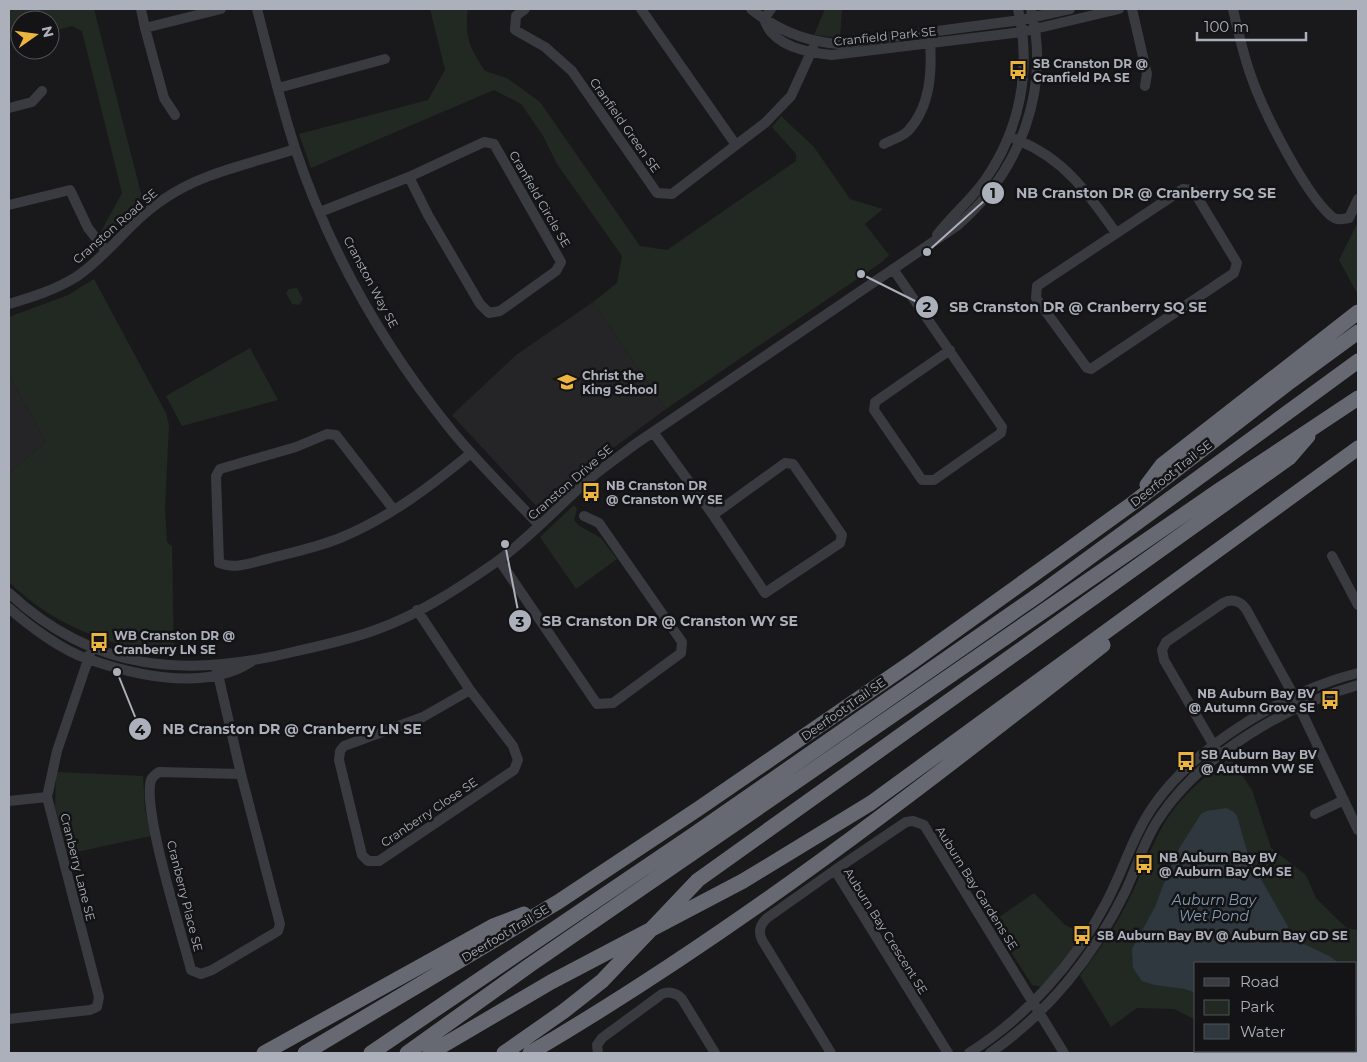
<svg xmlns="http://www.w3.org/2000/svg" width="1367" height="1062" font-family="Montserrat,sans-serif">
  <rect width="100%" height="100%" fill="#19191b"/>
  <!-- built -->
  <path fill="#252528" d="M593,302l73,107 -89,66 -30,31 -10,1 -85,-92 64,-60z
    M9,375l37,67 -37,31z"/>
  <!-- green -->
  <path fill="#212922" d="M9,9h85l49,192 -34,32h-9l22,-40 -40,-162 -10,-5 -22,6v-12h-30v19l-11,3z
    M430,9h38c-4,28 2,39 17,62l22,7 33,24 100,144 27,4 129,-89v-7l-24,-27 9,-11 33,31 36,52 33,10 -18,15 24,31 -7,7 -216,147 -73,-107 24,-19 5,-27 -65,-92 -15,-30 -21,-30 -27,-14 -183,78 -12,-34 129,-34 17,-30z
    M825,9h17l-2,29 -26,-3z
    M1358,222v73l-19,-35z
    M94,279l72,134 3,12 -4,82 2,35 5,4 2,112c-63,-14 -117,-29 -165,-76v-109l37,-31 -37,-67v-58l59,-22z
    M297,288l6,11 -4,6 -7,-1 -6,-11 3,-4z
    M250,348l28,52 -96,26 -16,-30z
    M574,505l3,4 -3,11 4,5 23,13 16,21 -41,30 -36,-52z
    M1230,758l22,32 19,58 35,27 10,23 20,20 11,10 11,2v84l-2,4v-55h-160v57l-22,-11 -37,-1 -26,19 -31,-51c19,-26 37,-51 51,-81 12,-24 20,-49 34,-73 16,-26 40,-46 65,-64z
    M56,772l87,4 2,33 6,27 -84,18 -12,-47z
    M1034,893l31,32 20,9 -13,19 -31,34 -9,-2 -40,-63z"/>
  <!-- water -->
  <path fill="#2f383f" d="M1226,808l8,4 3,4 12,42 41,72 14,14 25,12 10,7h-143v30l-11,-4 -30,-4 -13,-4 -9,-13 -1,-19 23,-42 10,-27 15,-33 21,-33c8,-6 16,-3 25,-6z
    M1237,1051h69l-1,2h-68z"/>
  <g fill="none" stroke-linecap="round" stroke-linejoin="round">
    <!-- minor -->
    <path stroke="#3a3b40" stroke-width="10" d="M141,9l4,19 76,-19
      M257,9c12,46 23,93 38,139 34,102 89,199 157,283 27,33 58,63 87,94
      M525,9l-9,7 -1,14 30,17 27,24 85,122 15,1 64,-49 -95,-136
      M751,9c26,21 54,33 88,35l182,-24 49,-11
      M1132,9l15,65 -2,12
      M1233,9c5,22 10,45 18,67 12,35 53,116 80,140 6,5 11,3 18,2l9,-19
      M764,19c2,4 4,11 8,14 14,16 41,20 60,22l190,-23 97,-23
      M764,19l7,-10
      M145,28l19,70 11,17
      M278,88l107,-29
      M9,108l23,-6 10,-11
      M1015,139c49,19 73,54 101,94
      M884,144c7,-4 18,-7 24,-13 23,-25 24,-60 22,-92
      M736,145l29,-22 26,-27 22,-48
      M1183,189l10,1 44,73 -3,10 -143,96 -4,-1 -51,-70 1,-12z
      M9,205l61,-15 18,38 18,23
      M320,212l89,-35 75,-35 10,2 67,118 -5,9 -56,40 -11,2 -9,-9 -52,-89 -19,-38
      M937,235c15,-20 34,-35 48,-55 35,-50 47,-111 33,-171
      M893,269l109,158 -1,6 -67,47h-12l-48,-70 1,-8 75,-52
      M9,304c23,-7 46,-14 67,-27 33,-22 55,-57 88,-78 39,-27 87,-35 131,-50
      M653,432l60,83 52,78 75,-50 2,-8 -49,-71 -8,-1 -72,52
      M394,510l-58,-75 -9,-1 -31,13 -76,22 -4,7 3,87c17,7 34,-1 52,-5 23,-6 47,-11 69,-20 49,-20 91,-52 131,-85
      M1332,556l26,49
      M499,560l98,144 16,-1 68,-50 1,-11 -83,-119 -15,-7
      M9,593c86,80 180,85 288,58 27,-6 55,-12 81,-22 42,-15 84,-43 121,-69 33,-24 61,-56 93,-83 13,-11 28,-21 42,-32l324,-220c62,-54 93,-135 73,-216
      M9,608c20,18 54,43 79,51 49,17 117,32 163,3
      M417,610l53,80 43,56 5,14 -4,10 -135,91h-11l-6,-6 -23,-95 1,-9 4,-5 79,-29 47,-27
      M216,666l25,108 39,150 -2,7 -66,39 -11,4 -10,-4c-9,-36 -49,-160 -40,-190 1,-3 5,-6 8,-8l82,2
      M1217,751l-53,-91 -2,-10 4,-8 57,-39c9,-5 17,-2 23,6l48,87 64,134
      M9,801l38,-4
      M1315,814l29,-14
      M835,870l71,-48 7,-1 11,4 140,228
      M9,1019l81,-9 7,-3 2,-10 -52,-200 10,-46 35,-103
      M598,1053l-1,-8 5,-7 60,-44c7,-3 15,-1 20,5l33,54
      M831,1053l-69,-113c-4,-9 -2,-15 5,-22l68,-48 113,183
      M969,1053c57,-36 106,-90 137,-150 17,-32 27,-68 48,-98 42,-60 134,-115 204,-132
      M990,1053c58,-40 104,-97 135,-161 12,-25 19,-52 35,-75 41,-62 127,-112 198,-132"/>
    <!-- highway -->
    <path stroke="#666971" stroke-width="15" d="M1147,485l15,-20 196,-153
      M264,1053l229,-127 31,-12
      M305,1053l253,-151 140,-93 214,-147 149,-107 72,-52 154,-119 71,-52
      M371,1053l322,-218 348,-242 317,-232
      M407,1053l123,-88 688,-474 140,-93
      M430,1053l121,-71 192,-101 128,-78 487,-355
      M504,1053l60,-42 38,-30 96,-101 591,-422 19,-22
      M530,1053c203,-119 389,-263 573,-408"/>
  </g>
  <!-- icons -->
  <defs>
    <g id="bus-bare" transform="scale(1.5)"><path d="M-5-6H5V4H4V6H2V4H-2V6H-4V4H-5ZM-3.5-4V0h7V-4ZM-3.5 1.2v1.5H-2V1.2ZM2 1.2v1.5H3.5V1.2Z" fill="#eeb53e" stroke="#141416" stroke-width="2.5" paint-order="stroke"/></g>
    <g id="school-bare" transform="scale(1.5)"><path d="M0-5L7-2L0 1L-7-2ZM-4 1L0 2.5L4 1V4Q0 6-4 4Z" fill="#eeb53e" stroke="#141416" stroke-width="2.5" paint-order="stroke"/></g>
  </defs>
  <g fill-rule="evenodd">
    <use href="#bus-bare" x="1018" y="70"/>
    <use href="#school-bare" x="567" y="382"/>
    <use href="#bus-bare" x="591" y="492"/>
    <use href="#bus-bare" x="99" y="642"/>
    <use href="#bus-bare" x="1330" y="700"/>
    <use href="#bus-bare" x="1186" y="761"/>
    <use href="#bus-bare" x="1144" y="864"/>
    <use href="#bus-bare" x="1082" y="935"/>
  </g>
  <g text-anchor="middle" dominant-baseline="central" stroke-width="5" stroke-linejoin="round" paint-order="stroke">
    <!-- street labels -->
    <g font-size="12" fill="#acb0bb" stroke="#141416">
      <text transform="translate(885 36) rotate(-6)">Cranfield Park SE</text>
      <text transform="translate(625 125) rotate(55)">Cranfield Green SE</text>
      <text transform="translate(540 199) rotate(60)">Cranfield Circle SE</text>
      <text transform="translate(115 226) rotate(-41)">Cranston Road SE</text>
      <text transform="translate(371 282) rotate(62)">Cranston Way SE</text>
      <text transform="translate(1171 473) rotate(-38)">Deerfoot Trail SE</text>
      <text transform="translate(570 482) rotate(-41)">Cranston Drive SE</text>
      <text transform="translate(843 709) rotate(-35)">Deerfoot Trail SE</text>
      <text transform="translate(429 812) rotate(-34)">Cranberry Close SE</text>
      <text transform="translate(78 867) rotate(76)">Cranberry Lane SE</text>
      <text transform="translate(977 888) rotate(58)">Auburn Bay Gardens SE</text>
      <text transform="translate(185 896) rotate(76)">Cranberry Place SE</text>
      <text transform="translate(886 931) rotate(58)">Auburn Bay Crescent SE</text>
      <text transform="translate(505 933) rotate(-31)">Deerfoot Trail SE</text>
    </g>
    <!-- poi labels -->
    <g font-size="12" font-weight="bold" fill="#acb0bb" stroke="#141416" text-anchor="start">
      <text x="1033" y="63">SB Cranston DR @<tspan x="1033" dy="14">Cranfield PA SE</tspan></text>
      <text x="582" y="375">Christ the<tspan x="582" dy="14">King School</tspan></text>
      <text x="606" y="485">NB Cranston DR<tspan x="606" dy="14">@ Cranston WY SE</tspan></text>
      <text x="114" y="635">WB Cranston DR @<tspan x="114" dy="14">Cranberry LN SE</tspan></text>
      <text x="1315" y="693" text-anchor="end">NB Auburn Bay BV<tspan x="1315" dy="14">@ Autumn Grove SE</tspan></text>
      <text x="1201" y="754">SB Auburn Bay BV<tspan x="1201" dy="14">@ Autumn VW SE</tspan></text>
      <text x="1159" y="857">NB Auburn Bay BV<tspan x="1159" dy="14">@ Auburn Bay CM SE</tspan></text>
      <text x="1097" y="935">SB Auburn Bay BV @ Auburn Bay GD SE</text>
    </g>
    <!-- water labels -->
    <g font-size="14" font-style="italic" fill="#849db4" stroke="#141416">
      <text x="1214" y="900">Auburn Bay<tspan x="1214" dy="16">Wet Pond</tspan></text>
    </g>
  </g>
  <!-- callouts -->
  <path fill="none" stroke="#acb0bb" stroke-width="2" d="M927 252L993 193M861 274L927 307M505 544L520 621M117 672L140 729"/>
  <g fill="#acb0bb" stroke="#141416" stroke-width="2">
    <circle cx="927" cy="252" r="5"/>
    <circle cx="861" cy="274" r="5"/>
    <circle cx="505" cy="544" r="5"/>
    <circle cx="117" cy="672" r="5"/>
    <circle cx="993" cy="193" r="12"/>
    <circle cx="927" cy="307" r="12"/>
    <circle cx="520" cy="621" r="12"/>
    <circle cx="140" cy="729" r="12"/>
  </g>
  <g font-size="15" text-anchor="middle" font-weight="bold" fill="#111">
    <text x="993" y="198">1</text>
    <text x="927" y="312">2</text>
    <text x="520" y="627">3</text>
    <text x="140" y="735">4</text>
  </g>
  <g font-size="14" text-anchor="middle" font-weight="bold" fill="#acb0bb" stroke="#141416" stroke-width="5" stroke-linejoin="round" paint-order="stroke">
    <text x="1146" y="198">NB Cranston DR @ Cranberry SQ SE</text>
    <text x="1078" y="312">SB Cranston DR @ Cranberry SQ SE</text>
    <text x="670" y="626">SB Cranston DR @ Cranston WY SE</text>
    <text x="292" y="734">NB Cranston DR @ Cranberry LN SE</text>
  </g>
  <!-- border -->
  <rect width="1367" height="1062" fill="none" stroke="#acb0bb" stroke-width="20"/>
  <!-- legend -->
  <rect x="1194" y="962" width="162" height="90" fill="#141416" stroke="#515258"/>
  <rect x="1204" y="978" width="25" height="8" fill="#3a3b40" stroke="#515258"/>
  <text x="1240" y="987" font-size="15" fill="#acb0bb">Road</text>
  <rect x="1204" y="1000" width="25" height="15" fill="#212922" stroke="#515258"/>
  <text x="1240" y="1012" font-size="15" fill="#acb0bb">Park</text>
  <rect x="1204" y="1024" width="25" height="15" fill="#2f383f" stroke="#515258"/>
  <text x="1240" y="1037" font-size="15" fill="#acb0bb">Water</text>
  <!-- north arrow -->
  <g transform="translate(35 35) rotate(76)"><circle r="24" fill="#141416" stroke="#515258"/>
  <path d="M0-4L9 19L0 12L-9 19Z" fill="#eeb53e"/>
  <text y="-8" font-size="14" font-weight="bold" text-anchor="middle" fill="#acb0bb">N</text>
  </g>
  <!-- scale -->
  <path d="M1197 32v8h109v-8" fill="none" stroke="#acb0bb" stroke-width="2.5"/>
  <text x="1204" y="32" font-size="15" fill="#acb0bb" stroke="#141416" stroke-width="4" paint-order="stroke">100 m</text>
</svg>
